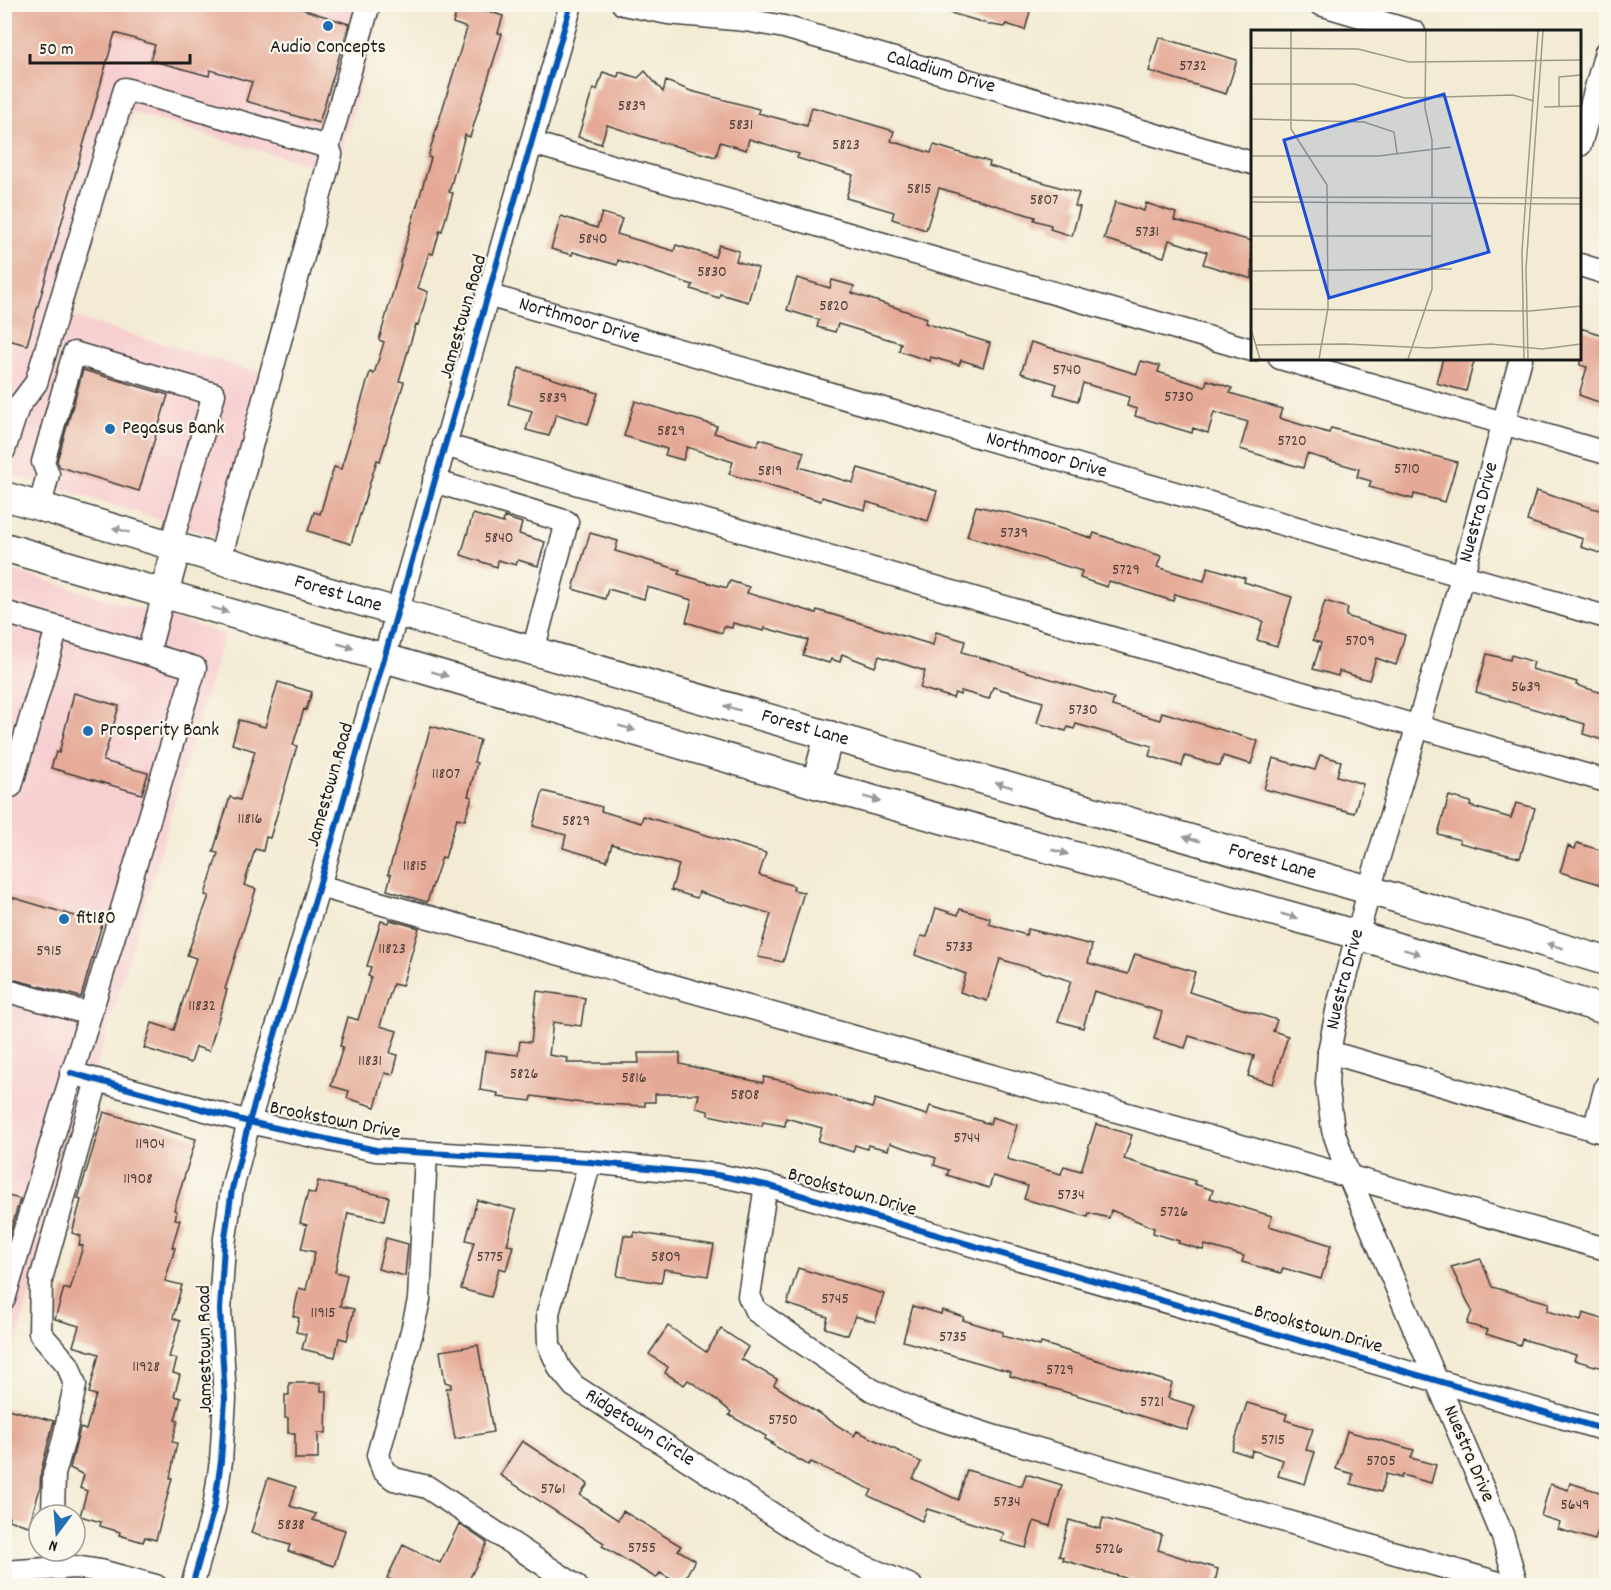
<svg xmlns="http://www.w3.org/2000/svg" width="1611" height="1590" font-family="Dekko,sans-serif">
  <rect width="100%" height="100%" fill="#fbf7ec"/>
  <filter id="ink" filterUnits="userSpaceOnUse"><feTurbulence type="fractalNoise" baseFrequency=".0167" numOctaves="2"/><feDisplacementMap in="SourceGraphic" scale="12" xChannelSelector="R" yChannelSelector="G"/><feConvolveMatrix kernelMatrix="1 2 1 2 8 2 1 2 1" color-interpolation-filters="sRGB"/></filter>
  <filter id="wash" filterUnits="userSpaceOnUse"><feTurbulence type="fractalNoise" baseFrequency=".008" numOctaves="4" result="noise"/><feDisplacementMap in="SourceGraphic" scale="24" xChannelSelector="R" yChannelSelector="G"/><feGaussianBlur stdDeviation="1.35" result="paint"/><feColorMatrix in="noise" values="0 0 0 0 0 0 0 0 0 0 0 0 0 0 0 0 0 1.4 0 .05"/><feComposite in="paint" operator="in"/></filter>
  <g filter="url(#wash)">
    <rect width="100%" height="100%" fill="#f3ebd4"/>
    <!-- built -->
    <path fill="#f7cfd0" d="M4,5h379l-47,168 -203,-60 -61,204 203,60 -45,164 -225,-69z
      M4,568l220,66 -211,719 -9,-3z"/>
    <g id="blocks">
      <!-- building -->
      <path fill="#e5aa97" d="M4,4h282l63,20 -30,99 -73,-22 6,-19 -42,-12 -1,6 -59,-16 5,-15 -40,-12 -88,312 -23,-6z
        M459,4h7l37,12 -5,17 4,1 -32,103 -5,-2 -16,57 4,1 -11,38 -2,-1 -7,24 -4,-1 -11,35 10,4 -10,33 -2,-1 -17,57 5,1 -24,79 -3,-1 -26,84 -43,-13 6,-19 6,2 14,-47 7,2 29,-97 4,2 10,-32 -5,-2 22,-76 -1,-1 31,-105 -3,-1 39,-129 -14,-5z
        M938,4h94l-7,26 -19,-6 -2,3 -12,-2 -55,-16z
        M1159,37l78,23 -11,34 -77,-23z
        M645,71l18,21 3,-11 25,10 68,18 -1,4 49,13 5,-19 82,24 -3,10 40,12 3,-8 56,17 -1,4 90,27 -4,13 5,1 -8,29 -22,-7 1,-4 -17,-5 1,-3 -96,-29 -13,42 -34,-11 2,-7 -48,-14 7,-23 -56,-17 2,-4 -50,-15 -3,11 -26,-8 -4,15 -66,-18 -43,-14 -6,19 -23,-7 15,-48 4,1 6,-18 15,5 1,-5 19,6z
        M1115,202l29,9 2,-8 30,10 -2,7 78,21v38l-49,-15 4,-12 -38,-12 -5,17 -60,-18z
        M602,213l20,6 -5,15 57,17 2,-6 39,12 4,-12 20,6 -3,10 22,7 -10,34 -28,-8 -1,4 -28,-9 2,-4 -75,-25 -1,5 -44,-13 -1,3 -21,-6 10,-33 36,12z
        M797,278l33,10 2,-8 22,6 -2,7 75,25 -2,5 65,20 -7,24 -22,-7 -2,5 -28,-8 -1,4 -31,-10 2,-8 -63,-19 -3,8 -18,-5 2,-7 -32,-10z
        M1580,328l26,8v59l-2,9 -25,-9 8,-28 -7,-2z
        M1031,342l106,32 4,-13 19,5 -2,6 47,15 2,-7 25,8 -2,5 52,16 -3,9 50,15 2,-5 126,34 -12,40 -31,-8 -1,5 -44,-12 2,-6 -14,-4 2,-8 -52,-15 -4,14 -63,-19 8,-27 -34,-10 -6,21 -15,-5 -1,5 -57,-17 2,-7 -10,-3 2,-9 -46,-14 -5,18 -24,-7 3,-10 -36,-11z
        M1443,358h32l-9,33 -30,-8z
        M519,368l79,25 -10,31 -32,-10 -7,22 -23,-6 6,-19 -24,-7z
        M83,370l85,25 -29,96 -79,-24 -3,-6z
        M635,401l82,25 -3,7 43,13 3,-7 44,13 -5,15 54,16 5,-15 79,23 -9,30 -61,-19 -2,8 -43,-13 -1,4 -92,-27 4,-12 -46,-15 -4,13 -18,-5 2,-6 -43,-13z
        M1536,491l70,21v43l-25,-8 2,-8 -56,-18z
        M976,506l33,7 83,25 2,-5 67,23 -4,11 47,14 4,-14 37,11 -1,4 48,15 -15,49 -20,-6 6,-19 -88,-27 -2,7 -64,-20 -2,6 -27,-9 2,-7 -115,-35z
        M473,514l30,9 1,-6 18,6 -3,11 26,8 -7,24 -20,-6 -2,5 -18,-5 -1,7 -36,-12z
        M590,533l28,8 -3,10 65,19 -2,4 49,14 3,-7 19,6 -2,6 69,20 1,-3 116,35 3,-13 29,9 -3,11 152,46 -2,8 48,14 2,-8 96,29 -7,23 -28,-8 -3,10 -35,-10 -3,10 -33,-10 3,-10 -76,-22 -2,5 -6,-2 -2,4 -29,-8 6,-21 -50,-15 -4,12 -28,-8 -1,4 -5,-2 -2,5 -33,-10 5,-17 -46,-15 -4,11 -33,-13 -2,8 -9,-3 -2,4 -26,-8 5,-15 -43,-12 -1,3 -31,-8 -1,5 -8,-2 -2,7 -36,-11 6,-22 -45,-13 -3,12 -36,-10 -3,10 -32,-10z
        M1325,601l23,7 -2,8 59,19 -9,30 -20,-7 -7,22 -30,-9 -1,5 -25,-7 8,-26 -8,-3z
        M1487,654l23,6 1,-5 23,7 -2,7 45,13 -1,3 30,9v47l-23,-7 2,-10 -109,-32z
        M278,682l34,10 -6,18 -2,-1 -11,36 4,1 -27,92 -4,-1 -3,14 -8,-2 -11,36 12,4 -31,100 2,1 -18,61 -13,-4 -5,16 -47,-15 8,-25 22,7 22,-72 -9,-3 22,-59 -4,-1 13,-42 -5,-1 17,-55 10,3 15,-49 -23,-7 7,-24 26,7z
        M74,693l45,13 -16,55 45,12 -6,21 -91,-26 5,-16 3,1z
        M431,726l49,14 -6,22 3,1 -9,33 4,1 -7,23 -8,-2 -12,40 -3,-1 -15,45 -40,-12 4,-15 -3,-1z
        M1320,755l21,6 -4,15 26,8 -9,29 -90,-24 9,-31 42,12z
        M543,791l59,16 -1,4 40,12 2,-7 123,37 -7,22 35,11 -1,4 11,2 -21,70 -25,-5 13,-43 -72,-22 -2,6 -26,-8 8,-25 -67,-21 -5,17 -44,-13 3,-13 -33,-9z
        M1449,796l22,6 -1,4 41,12 5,-15 19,5 -15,50 -60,-15v-3l-22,-6z
        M1577,843l29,9v34l-46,-14 8,-26 7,3z
        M4,895l98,29 -21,73 -77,-20z
        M936,908l22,7 2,-6 30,9 -1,6 37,11 2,-6 64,16 -4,18 40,11 7,-20 60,18 -6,20 88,28 -4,11 15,5 -15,48 -25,-8 6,-20 -65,-20 -4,12 -31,-9 8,-27 -68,-21 -11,37 -25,-7 13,-40 -71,-22 -13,42 -27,-9 6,-18 -51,-19 6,-19 6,1z
        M390,920l29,8 -17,58 -9,-2 -13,42 17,5 -7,22 8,2 -5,20 -8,-2 -10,34 -28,-9 2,-7 -18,-5 12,-39 -3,-1 8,-29 10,3 13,-43 -3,-1 3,-9 -4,-1 14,-45 7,2z
        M537,991l48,7 -4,28 -28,-4 -4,33 19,3 -1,5h72l-1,-10h42v11l83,19 1,-6 29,6v1l79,24 3,-9 52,16 3,-9 60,18 2,-7 25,8 -10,34 54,15 3,-8 17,5 15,-47 36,11 -8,24 71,22 -1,3 19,6 -3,8 62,18 -3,10 62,19 -10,34 -38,-11 -2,5 -39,-11 2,-6 -39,-11 -2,5 -25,-7 1,-2 -26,-8 1,-5 -43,-18 -2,8 -20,-5 -1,4 -64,-18 4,-13 -35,-10 -4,12 -42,-13 2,-5 -15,-5 2,-7 -46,-15 -2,7 -20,-5 -1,4 -12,-4 -2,7 -35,-11 4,-13 -36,-10 -1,8 -22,-4 -1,4 -54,-11v-4l-12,-3 3,-14h-44v8h-10v4l-63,-3 -50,-7 -1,5 -34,-4 1,-4 -18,-3 5,-39 33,4 2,-14 11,1z
        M104,1112l92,27 -22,71 3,1 -2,8 5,1 -8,27 3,1 -10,33 17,4 -9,33 7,3 -11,36 8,2 -4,14 7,2 -6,21 7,2 -6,22 3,1 -6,21 5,1 -7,35h2l-16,62 -11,-3 -2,5 -24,-7 1,-3 -20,-6 1,-4 -21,-6 7,-25 -7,-3 4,-13 -14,-7 10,-40 6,2 10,-35 -7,-2 10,-39 -26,-8 6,-20 -24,-7 9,-31 6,2 13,-44 -4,-1 2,-9 -9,-3 9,-33 -3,-1z
        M318,1181l71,16 -5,24 -36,-8 -13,59 12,3 -7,31 14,3 -7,31 -8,-2 -4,19 -33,-8 4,-15 -10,-2 3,-14 -6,-2 6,-28 7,2 9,-38 -14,-3 6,-24 -7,-2 8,-31 7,2z
        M4,1195l16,4 -14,47h-2z
        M477,1200l39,10 -9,35 6,1 -7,24 -7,-2 -8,29 -30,-8 13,-47 -8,-2z
        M634,1232l80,13 -6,31 -44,-7 -3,14 -44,-7 7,-41 10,2z
        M386,1238l22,6 -3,32 -27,-7z
        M1481,1259l11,28 57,16 -2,8 34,10 2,-8 23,7v49l-32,-9 2,-5 -54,-16 -2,6 -34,-11 2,-4 -21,-6 5,-13 -21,-44z
        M798,1268l86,26 -9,28 -20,-6 -7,19 -23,-7 3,-11 -41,-13z
        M913,1306l28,8 1,-4 22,7 -1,3 40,12 -1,4 38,10 1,-3 131,40 -4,15 27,8 -8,24 -66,-20v-2l-111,-32 1,-4 -108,-31z
        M668,1326l38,26 15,-23 27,18 -7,12 36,20 -3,6 80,51 3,-5 64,31 -8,17 45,21 9,-30 52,16h3l4,-12 36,11 -12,41 -16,-5 -8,27 -25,-7 3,-8 -77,-24 -5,12 -53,-25 3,-6 -61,-28 -3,3 -37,-21 2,-1 -8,-4 1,-3 -37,-21 2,-3 -18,-15 -25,-17 -4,5 -19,-12 3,-6 -19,-13z
        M478,1345l15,87 -38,7 -9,-51h5v-4l-6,-2 -5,-31z
        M289,1383h32v8h6l-1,42h-8v26h-23v-26h-7v-15h-3v-23h4z
        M1247,1403l40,11 -2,6 28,9 -7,21 9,2 -10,32 -27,-8 5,-16 -31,-10 -1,6 -19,-6z
        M4,1408l50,13 -13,50 -1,17 -11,38 -21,-6 1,-3 -5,-1z
        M1347,1431l67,19 -3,8 25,7 -5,18 -29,-8 -1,3 -15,-4 -5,18 -30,-8 2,-10 -17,-5z
        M522,1441l66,43 -8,11 38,25 5,-9 58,35 -3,4 17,10 -14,25 -21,-12 -4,5 -54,-32 2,-3 -104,-68z
        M268,1478l28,9 -6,19 26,8 -3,6 32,10 -11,36 -46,-15 2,-6 -39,-12z
        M1570,1483l36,11v37l-7,-3 -4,12 -37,-11 2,-7 -19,-6 9,-32 18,6z
        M1103,1518l59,17 -4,15 60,19 -4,17h-61l-90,-26 1,-3 -5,-1 10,-36 31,9z
        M459,1524l28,19 -21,43h-64l-15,-8 16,-33 37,18z"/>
    </g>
  </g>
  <g filter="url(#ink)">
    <use href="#blocks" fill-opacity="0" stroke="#3c3b38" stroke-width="1.5"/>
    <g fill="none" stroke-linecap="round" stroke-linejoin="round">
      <!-- minor casing -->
      <g stroke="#3c3b38" stroke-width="25">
        <g id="minor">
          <path id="s1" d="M623,4l45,9 78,7 38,7 468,136"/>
          <path d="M1320,4l94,28"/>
          <path d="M532,143l720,207"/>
          <path d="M1580,145l26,-93"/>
          <path d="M1580,265l26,8"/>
          <path id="s2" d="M487,295l1119,322"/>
          <path d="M1280,358l326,95"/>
          <path d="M444,445l1162,336"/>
          <path d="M4,450l14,-43 18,-24 89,-294 203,58 41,-143"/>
          <path d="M434,481l133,41 -34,129"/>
          <path d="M40,506l8,-32 -5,-12 31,-109 140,41 -43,151"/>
          <path d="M220,559l108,-393 3,-12 -3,-7"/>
          <path d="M4,612l144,42"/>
          <path d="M11,786l46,-158"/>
          <path d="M319,886l1287,363"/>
          <path d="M4,990l86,24"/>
          <path d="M1329,1052l277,81"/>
          <path d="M71,1073l178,49 127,28 214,12 127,13 49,10 840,245"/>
          <path d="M1594,1130l12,-44"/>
          <path d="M426,1153l-7,147 -7,31 -34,124 5,15 11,9 33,8 149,99"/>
          <path id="s3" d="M590,1162l-42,151 1,32 11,24 14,17 243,157 39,20 55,23"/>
          <path d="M766,1185l-17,111 7,15 116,79 52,24 65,21 520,151"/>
          <path d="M4,1299l191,-631 -47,-14 16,-61"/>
          <path d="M53,1515l1,-41 10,-35 11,-54 -7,-20 -28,-32 1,-54 56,-199"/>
          <path d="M4,1572l71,-5 26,4 55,15"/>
          <path d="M192,1586l22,-78 7,-47 4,-62 -5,-89 4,-65 8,-56 17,-67 70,-236 252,-882"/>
          <path id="s4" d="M1517,1586l-14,-49 -20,-48 -135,-315 -15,-44 -6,-46 2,-32 9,-46 38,-140 87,-292 58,-216"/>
        </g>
      </g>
      <!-- major casing -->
      <g stroke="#3c3b38" stroke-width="31">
        <g id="major">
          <path id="s5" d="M4,496l393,116 972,278 237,71"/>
          <path d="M4,547l812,237 521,145 269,81"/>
          <path d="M164,593l13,-46"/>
          <path d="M816,784l13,-49"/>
        </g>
      </g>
      <!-- minor -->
      <use href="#minor" stroke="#fff" stroke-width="22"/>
      <!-- major -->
      <use href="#major" stroke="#fff" stroke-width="28"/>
      <!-- cycleway casing -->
      <g stroke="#fbf7ec" stroke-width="10">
        <path id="cycleway" d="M71,1073l178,49 127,28 214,12 127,13 49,10 840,245
          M192,1586l22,-78 7,-47 4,-62 -5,-89 4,-65 8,-56 17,-67 70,-236 252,-882"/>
      </g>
      <!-- cycleway -->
      <use href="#cycleway" stroke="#0057b8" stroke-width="6"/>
    </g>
    <!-- one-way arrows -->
    <defs><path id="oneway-solid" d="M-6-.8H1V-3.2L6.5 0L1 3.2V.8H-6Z" transform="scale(1.5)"/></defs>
    <g fill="#999">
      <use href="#oneway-solid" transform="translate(121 530) rotate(-163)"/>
      <use href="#oneway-solid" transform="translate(220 610) rotate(16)"/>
      <use href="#oneway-solid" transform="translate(346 646) rotate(16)"/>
      <use href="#oneway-solid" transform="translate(440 674) rotate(16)"/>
      <use href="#oneway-solid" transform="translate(732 708) rotate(-164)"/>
      <use href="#oneway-solid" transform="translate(627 728) rotate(16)"/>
      <use href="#oneway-solid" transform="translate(1004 785) rotate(-164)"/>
      <use href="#oneway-solid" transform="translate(872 799) rotate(16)"/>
      <use href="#oneway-solid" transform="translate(1192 839) rotate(-164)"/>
      <use href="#oneway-solid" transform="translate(1060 852) rotate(16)"/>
      <use href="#oneway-solid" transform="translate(1289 916) rotate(16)"/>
      <use href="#oneway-solid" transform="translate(1555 946) rotate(-164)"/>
      <use href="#oneway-solid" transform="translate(1412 952) rotate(17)"/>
    </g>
  </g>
  <!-- markers -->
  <g fill="#1f6fb2" stroke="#fbf7ec" stroke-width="2">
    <circle cx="328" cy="26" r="6"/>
    <circle cx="110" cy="429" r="6"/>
    <circle cx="88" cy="731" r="6"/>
    <circle cx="64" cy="919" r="6"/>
  </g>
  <g text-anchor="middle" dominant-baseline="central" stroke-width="4.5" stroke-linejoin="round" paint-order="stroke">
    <!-- number labels -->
    <g font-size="16" fill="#4e403b">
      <text x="1193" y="66">5732</text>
      <text x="632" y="106">5839</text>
      <text x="741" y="125">5831</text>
      <text x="846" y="145">5823</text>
      <text x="919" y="189">5815</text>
      <text x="1044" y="200">5807</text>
      <text x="1147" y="232">5731</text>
      <text x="593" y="239">5840</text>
      <text x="712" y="272">5830</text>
      <text x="834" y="306">5820</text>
      <text x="1067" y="370">5740</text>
      <text x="1179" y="397">5730</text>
      <text x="553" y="398">5839</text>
      <text x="671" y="431">5829</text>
      <text x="1292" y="441">5720</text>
      <text x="1407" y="469">5710</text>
      <text x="770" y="471">5819</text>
      <text x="1014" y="533">5739</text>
      <text x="499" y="538">5840</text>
      <text x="1126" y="570">5729</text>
      <text x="1360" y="641">5709</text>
      <text x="1526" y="687">5639</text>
      <text x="1083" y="710">5730</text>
      <text x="446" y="774">11807</text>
      <text x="250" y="819">11816</text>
      <text x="576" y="821">5829</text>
      <text x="415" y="866">11815</text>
      <text x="959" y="947">5733</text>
      <text x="392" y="949">11823</text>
      <text x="49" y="951">5915</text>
      <text x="202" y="1006">11832</text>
      <text x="370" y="1061">11831</text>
      <text x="524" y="1074">5826</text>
      <text x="634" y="1078">5816</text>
      <text x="745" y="1095">5808</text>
      <text x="967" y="1138">5744</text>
      <text x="150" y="1144">11904</text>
      <text x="138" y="1179">11908</text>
      <text x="1071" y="1195">5734</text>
      <text x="1174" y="1212">5726</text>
      <text x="490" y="1257">5775</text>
      <text x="666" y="1257">5809</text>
      <text x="835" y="1299">5745</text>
      <text x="323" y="1313">11915</text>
      <text x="953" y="1337">5735</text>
      <text x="146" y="1367">11928</text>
      <text x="1060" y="1370">5729</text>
      <text x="1152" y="1402">5721</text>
      <text x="783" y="1420">5750</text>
      <text x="1273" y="1440">5715</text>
      <text x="1381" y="1461">5705</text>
      <text x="553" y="1489">5761</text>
      <text x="1007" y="1502">5734</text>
      <text x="1575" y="1505">5649</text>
      <text x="291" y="1525">5838</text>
      <text x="642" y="1548">5755</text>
      <text x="1109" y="1549">5726</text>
    </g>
    <!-- poi labels -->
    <g font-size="20" fill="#1c1c1c" stroke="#fbf7ec" text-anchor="start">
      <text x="328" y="48" text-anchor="middle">Audio Concepts</text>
      <text x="122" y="429">Pegasus Bank</text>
      <text x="100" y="731">Prosperity Bank</text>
      <text x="76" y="919">fit180</text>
    </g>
    <!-- street labels -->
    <g font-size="20" fill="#1c1c1c" stroke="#fbf7ec">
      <text stroke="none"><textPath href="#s1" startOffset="326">Caladium Drive</textPath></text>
      <text transform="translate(464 317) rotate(-74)">Jamestown Road</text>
      <text stroke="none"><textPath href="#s2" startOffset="96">Northmoor Drive</textPath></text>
      <text stroke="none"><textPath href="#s2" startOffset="582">Northmoor Drive</textPath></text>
      <text stroke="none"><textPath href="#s4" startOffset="1131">Nuestra Drive</textPath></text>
      <text stroke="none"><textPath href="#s5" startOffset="348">Forest Lane</textPath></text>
      <text stroke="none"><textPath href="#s5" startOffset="834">Forest Lane</textPath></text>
      <text transform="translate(331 785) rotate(-74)">Jamestown Road</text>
      <text stroke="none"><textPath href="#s5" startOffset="1320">Forest Lane</textPath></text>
      <text stroke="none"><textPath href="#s4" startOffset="645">Nuestra Drive</textPath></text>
      <text transform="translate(335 1121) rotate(11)">Brookstown Drive</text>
      <text transform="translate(852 1193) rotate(16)">Brookstown Drive</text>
      <text transform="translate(1318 1330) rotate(16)">Brookstown Drive</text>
      <text transform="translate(206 1349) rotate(-91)">Jamestown Road</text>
      <text stroke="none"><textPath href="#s3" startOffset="315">Ridgetown Circle</textPath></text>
      <text transform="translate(1468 1454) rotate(67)">Nuestra Drive</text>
    </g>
  </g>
  <!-- overview -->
  <g transform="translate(1251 30)">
    <rect width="330" height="330" fill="#f3ebd4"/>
    <path fill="none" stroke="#9d988a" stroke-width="1.5" d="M40,1v98l36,56 1,123 -9,51M175,1l-1,77 7,32v57M0,18l107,1 51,13 172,-2M0,54h103l51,14 108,-3 21,6M293,77l37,-1M308,77v-30l22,-2M0,89l113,3 30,10 3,21M0,126h128l72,-9M0,167l330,1M0,172l330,2M0,206h181M0,241l201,-2M0,279l279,2 51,-5M0,299l9,30M5,315l90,-1 84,4 61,-4 51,5 39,-5M157,329l24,-70v-86M273,329l-2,-108 16,-220M277,329l-2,-91 17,-237"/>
    <path fill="#1d4ed8" fill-opacity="0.15" stroke="#1d4ed8" stroke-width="3" d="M193,64l45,158 -160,46 -45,-158z"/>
    <rect width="330" height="330" fill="none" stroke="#1c1c1c" stroke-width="3"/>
  </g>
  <!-- margin -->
  <rect width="1611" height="1590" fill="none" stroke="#fbf7ec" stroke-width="24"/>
  <!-- north arrow -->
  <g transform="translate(57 1533) rotate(196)"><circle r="28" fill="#fbf7ec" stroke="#a29f99" stroke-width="1.5"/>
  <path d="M0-4.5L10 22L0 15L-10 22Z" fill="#1f6fb2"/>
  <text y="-9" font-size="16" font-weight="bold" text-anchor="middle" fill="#1c1c1c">N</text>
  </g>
  <!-- scale -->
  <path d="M30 54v9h160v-9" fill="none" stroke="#1c1c1c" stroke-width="3"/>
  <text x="39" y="54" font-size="18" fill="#1c1c1c" stroke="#fbf7ec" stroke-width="4.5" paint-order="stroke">50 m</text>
</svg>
